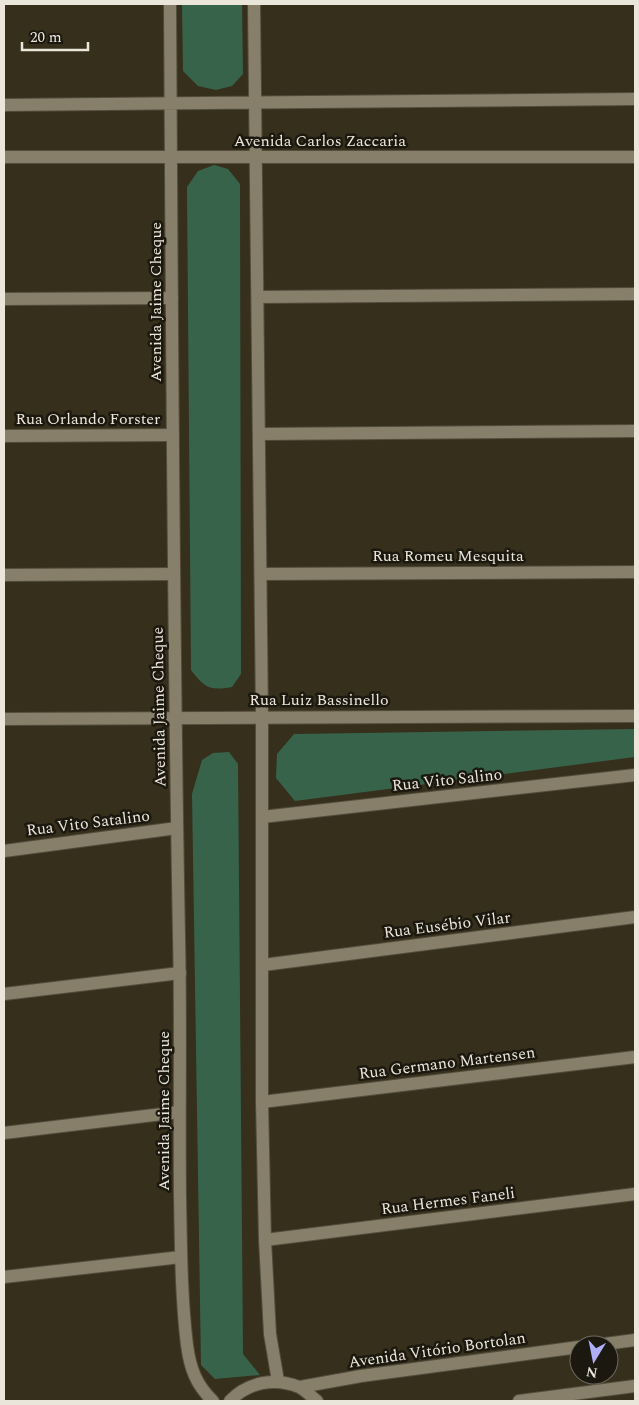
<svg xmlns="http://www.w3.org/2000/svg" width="639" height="1405" font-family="Spectral,serif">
  <rect width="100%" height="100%" fill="#362f1c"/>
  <!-- green -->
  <path fill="#38634b" d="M182,4h60l1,70 -11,12 -16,4 -18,-4 -15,-15z
    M214,165l14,4 12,15 1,490 -9,13c-23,4 -27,1 -41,-17l-4,-483 11,-16z
    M635,729v28l-340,44 -19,-23 1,-24 17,-20z
    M229,752l9,12 5,590 17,21 -45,4 -14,-14 -9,-571 10,-34 11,-7z"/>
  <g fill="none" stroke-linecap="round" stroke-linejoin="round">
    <!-- street casing -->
    <g stroke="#534d3c" stroke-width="14">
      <path id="street" d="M258,297l377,-3
        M4,299l168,-1
        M259,434l376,-3
        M4,436l169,-1
        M261,574l374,-2
        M4,575l170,-1
        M4,719l631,-3
        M262,817l373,-42
        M4,851l173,-23
        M263,965l372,-48
        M4,994l176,-21
        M262,1102l373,-45
        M4,1133l175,-21
        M265,1240l370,-46
        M4,1277l177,-20"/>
    </g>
    <!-- secondary casing -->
    <g stroke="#534d3c" stroke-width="14">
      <path id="secondary" d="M170,4c2,310 3,621 9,932 2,87 0,174 1,261 1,49 1,99 7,148 3,23 9,40 26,56
        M254,4l8,713v385l3,138 5,94 8,47
        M4,105l631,-6
        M4,157h631
        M597,1345l38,-5
        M300,1387l61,-11 218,-29
        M230,1401c18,-19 45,-24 69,-14 6,3 13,10 18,14
        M519,1401l116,-15"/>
    </g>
    <!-- street -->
    <use href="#street" stroke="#877f69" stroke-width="12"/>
    <!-- secondary -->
    <use href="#secondary" stroke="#877f69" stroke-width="12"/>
  </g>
  <g text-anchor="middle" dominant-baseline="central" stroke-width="5" stroke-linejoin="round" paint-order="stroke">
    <!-- street labels -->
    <g font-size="16" fill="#ebe6da" stroke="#1b180f">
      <text x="320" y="141">Avenida Carlos Zaccaria</text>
      <text transform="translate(156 302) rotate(-90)">Avenida Jaime Cheque</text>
      <text x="88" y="419">Rua Orlando Forster</text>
      <text x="448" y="556">Rua Romeu Mesquita</text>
      <text x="319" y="700">Rua Luiz Bassinello</text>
      <text transform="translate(159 707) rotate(-91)">Avenida Jaime Cheque</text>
      <text transform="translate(447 780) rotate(-6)">Rua Vito Salino</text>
      <text transform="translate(88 823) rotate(-7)">Rua Vito Satalino</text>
      <text transform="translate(447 925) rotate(-7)">Rua Eusébio Vilar</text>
      <text transform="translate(447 1063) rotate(-7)">Rua Germano Martensen</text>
      <text transform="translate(164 1111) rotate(-90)">Avenida Jaime Cheque</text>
      <text transform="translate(448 1201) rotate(-7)">Rua Hermes Faneli</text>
      <text transform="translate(437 1350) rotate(-8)">Avenida Vitório Bortolan</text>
    </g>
  </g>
  <!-- border -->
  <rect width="639" height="1405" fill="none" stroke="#ebe6da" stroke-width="10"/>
  <!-- north arrow -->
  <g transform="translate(594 1360) rotate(190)"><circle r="24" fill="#1b180f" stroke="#6e6a60"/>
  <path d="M0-4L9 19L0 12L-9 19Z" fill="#aeaefa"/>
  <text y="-8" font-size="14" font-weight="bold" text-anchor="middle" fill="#ebe6da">N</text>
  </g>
  <!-- scale -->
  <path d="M22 42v8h66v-8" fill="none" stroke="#ebe6da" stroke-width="2.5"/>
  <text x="30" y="42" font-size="15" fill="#ebe6da" stroke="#1b180f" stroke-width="4" paint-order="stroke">20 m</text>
</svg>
